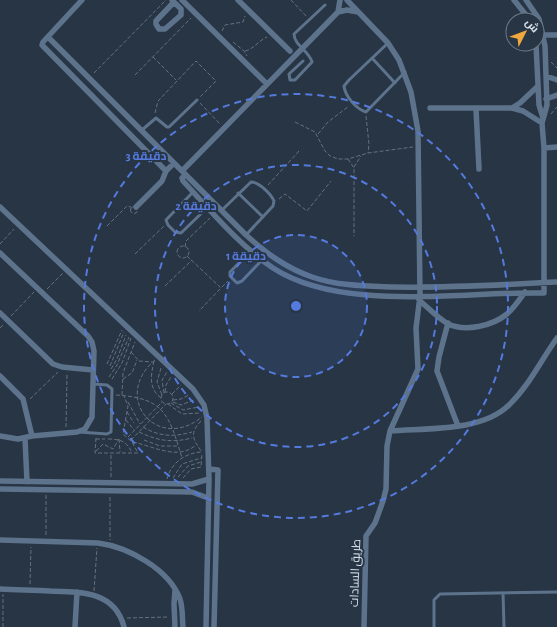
<svg xmlns="http://www.w3.org/2000/svg" width="557" height="627" font-family="'Alegreya Sans',Cairo,sans-serif">
  <rect width="100%" height="100%" fill="#273545"/>
  <g fill="none" stroke-linecap="round" stroke-linejoin="round">
    <!-- path -->
    <path stroke="#65717f" stroke-width="1" stroke-dasharray="4 2" stroke-linecap="butt" d="M291,0l16,17
      M222,31l3,-6 18,-3 2,-6
      M233,42l11,9 3,5
      M245,51c9,-2 13,-10 22,-14
      M153,57l23,23
      M551,62l6,6
      M94,73l72,-73
      M135,75l56,-57
      M200,103l20,21
      M155,113l3,-12 38,-40 20,20 -16,16
      M551,114l6,-7
      M366,116l3,28 -1,9
      M295,122l20,10 10,19 5,5 8,3h10l20,-6 45,-6
      M318,134l10,-12 21,-16
      M348,159l6,9v68
      M354,167l7,-11
      M268,185l31,-34
      M279,199l6,-5 22,17 24,-30
      M130.5 210a3.5 3.5 0 1 1 7 0a3.5 3.5 0 1 1-7 0Z
      M107,226l20,-20 4,1
      M0,244l14,-15
      M177 252a6 6 0 1 1 12 0a6 6 0 1 1-12 0Z
      M185,247l1,-6 24,-23
      M135,254l29,-28
      M187,256l34,32 -22,23
      M165,286l27,-26
      M222,287l6,-6
      M47,289l16,-16
      M11,316l23,-24
      M0,328l4,-4
      M131,352l8,9 13,1
      M155,360c-44,37 2,93 47,57
      M154,361c-3,14 -6,27 7,37
      M107,364l15,-34
      M110,366l14,-34
      M161,368l-4,14 5,13
      M111,369l6,-10 9,-24
      M109,377l8,-12 12,-28
      M112,379l10,-16 9,-25
      M123,379l9,-6 5,-13
      M165,392l1,-7 5,-8
      M161 398a6 6 0 1 1 12 0a6 6 0 1 1-12 0Z
      M164,393l-2,-13 5,-8
      M172,394l9,-9
      M116,395c49,3 53,20 66,63
      M122,395l1,-22 12,-31
      M30,399l28,-27
      M173,400l8,-1 8,-4
      M128,402l12,22
      M173,402l8,3 13,-5
      M171,403l12,7 16,-3
      M168,404l14,10 18,-1
      M127,412l7,11
      M126,420l8,10
      M201,421c-12,12 -8,19 1,31
      M66,427l1,-53
      M143,427c17,10 31,10 49,5
      M139,432c19,9 33,11 53,6
      M128,437l34,-35
      M96,438l-1,15h43l-6,-11 -9,-8 5,-28 -4,-10
      M96,439h9
      M108,439c12,0 19,2 24,14
      M119,439l1,13
      M131,440l35,-36
      M144,440l16,6h18
      M133,442c20,4 45,19 63,3
      M96,451l7,-7 10,5 6,-10
      M111,477v-23
      M178,477l10,-11 13,-4
      M173,478l9,-14 19,-6
      M183,478l8,-9 10,-2 1,-13
      M167,479c4,-16 18,-26 34,-27
      M46,495v41
      M110,497v43
      M30,584l1,-37
      M94,591l3,-43
      M127,618l42,-1
      M3,627v-33"/>
    <!-- service -->
    <path stroke="#5d738c" stroke-width="3" d="M388,43l-39,37 -5,6c1,10 12,23 22,26l39,-40
      M372,58l23,25
      M303,61l-14,13 1,6h5l17,-18c-3,-11 -18,-17 -18,-28l31,-29
      M142,130l14,-12 11,9h2l28,-27
      M193,192l-27,28 2,5 7,7 6,1 27,-26
      M238,193l25,24
      M222,210l29,-28c8,0 20,12 23,19l-1,5 -27,29
      M251,251l-21,21v4l7,7 5,-2 20,-21
      M79,432l28,2 4,-2 1,-43 -5,-4 -14,-1
      M503,593l1,34
      M434,627v-27l6,-6 117,-2"/>
    <!-- minor -->
    <path stroke="#5d738c" stroke-width="5.5" d="M82,0l-39,42 -1,3 124,126
      M172,0l9,9v6l-16,14h-6l-3,-5v-3l18,-19
      M182,0l85,84
      M238,0l52,51
      M347,0l41,43 11,17 12,32 7,39 2,165 -4,32 2,41 -28,62 -3,15 -1,43 -3,12 -8,22 -9,13 -2,91
      M514,0l16,20
      M338,12l2,-12
      M544,35h13
      M48,37l198,198c20,18 40,33 66,42 26,9 54,9 81,10 55,1 109,-2 164,-5
      M536,44l3,61 4,13
      M546,76l11,4
      M546,99l11,-4
      M430,108h82l11,3 19,12
      M512,108l8,-5 18,-17
      M476,109l3,60
      M544,148l13,-1
      M182,171l156,-159 9,-2 11,2
      M185,175l-3,3 1,3c26,28 58,66 90,87 69,45 190,23 271,25v-145l-2,-25 5,-18 -2,-59 -6,-27 -13,-19
      M0,207l193,182 11,16 3,13 2,61 -3,148
      M136,207l26,-26 4,-10 8,-8
      M0,253l88,83 4,6 2,9 -2,66 -7,12 -8,3 -45,4 -14,3 -18,-3
      M419,300c9,8 19,18 29,24 18,8 44,2 59,-10 7,-6 12,-14 18,-22
      M0,313l53,51 9,3 31,3
      M448,323l-9,34 -2,14 21,55
      M0,376l23,23 9,37
      M390,431c36,-3 92,1 119,-26 20,-19 32,-45 48,-67
      M25,438l2,44
      M209,469l9,1 -4,157
      M0,481l192,3 17,-5
      M0,489l192,3 16,6
      M0,540l98,3c30,4 71,26 82,56 3,9 2,19 3,28
      M0,589c17,1 33,1 50,2 31,1 65,0 74,36
      M75,627l2,-35
      M175,627l-1,-23 1,-14"/>
  </g>
  <!-- distance rings -->
  <circle cx="296" cy="306" r="71" fill="#557add" fill-opacity=".12"/>
  <g fill="none" stroke="#557add" stroke-width="2" stroke-dasharray="7 5">
    <circle cx="296" cy="306" r="71"/>
    <circle cx="296" cy="306" r="141"/>
    <circle cx="296" cy="306" r="212"/>
  </g>
  <g text-anchor="middle" dominant-baseline="central" stroke-width="4" stroke-linejoin="round" paint-order="stroke">
    <!-- street labels -->
    <g font-size="12" fill="#d7e0ea" stroke="#273545">
      <text transform="translate(355 573) rotate(-88)">طريق السادات</text>
    </g>
  </g>
  <circle cx="296" cy="306" r="6" fill="#557add" stroke="#273545" stroke-width="2"/>
  <g font-size="12" text-anchor="middle" font-weight="bold" fill="#557add" stroke="#273545" stroke-width="4" stroke-linejoin="round" paint-order="stroke">
    <text x="146" y="160">3 دقيقة</text>
    <text x="196" y="210">2 دقيقة</text>
    <text x="246" y="260">1 دقيقة</text>
  </g>
  <!-- north arrow -->
  <g transform="translate(525 32) rotate(48)"><circle r="19" fill="#273545" stroke="#6d7987"/>
  <path d="M0-3L7 15L0 10L-7 15Z" fill="#f0a73e"/>
  <text y="-6" font-size="11" font-weight="bold" text-anchor="middle" fill="#d7e0ea">ش</text>
  </g>
</svg>
